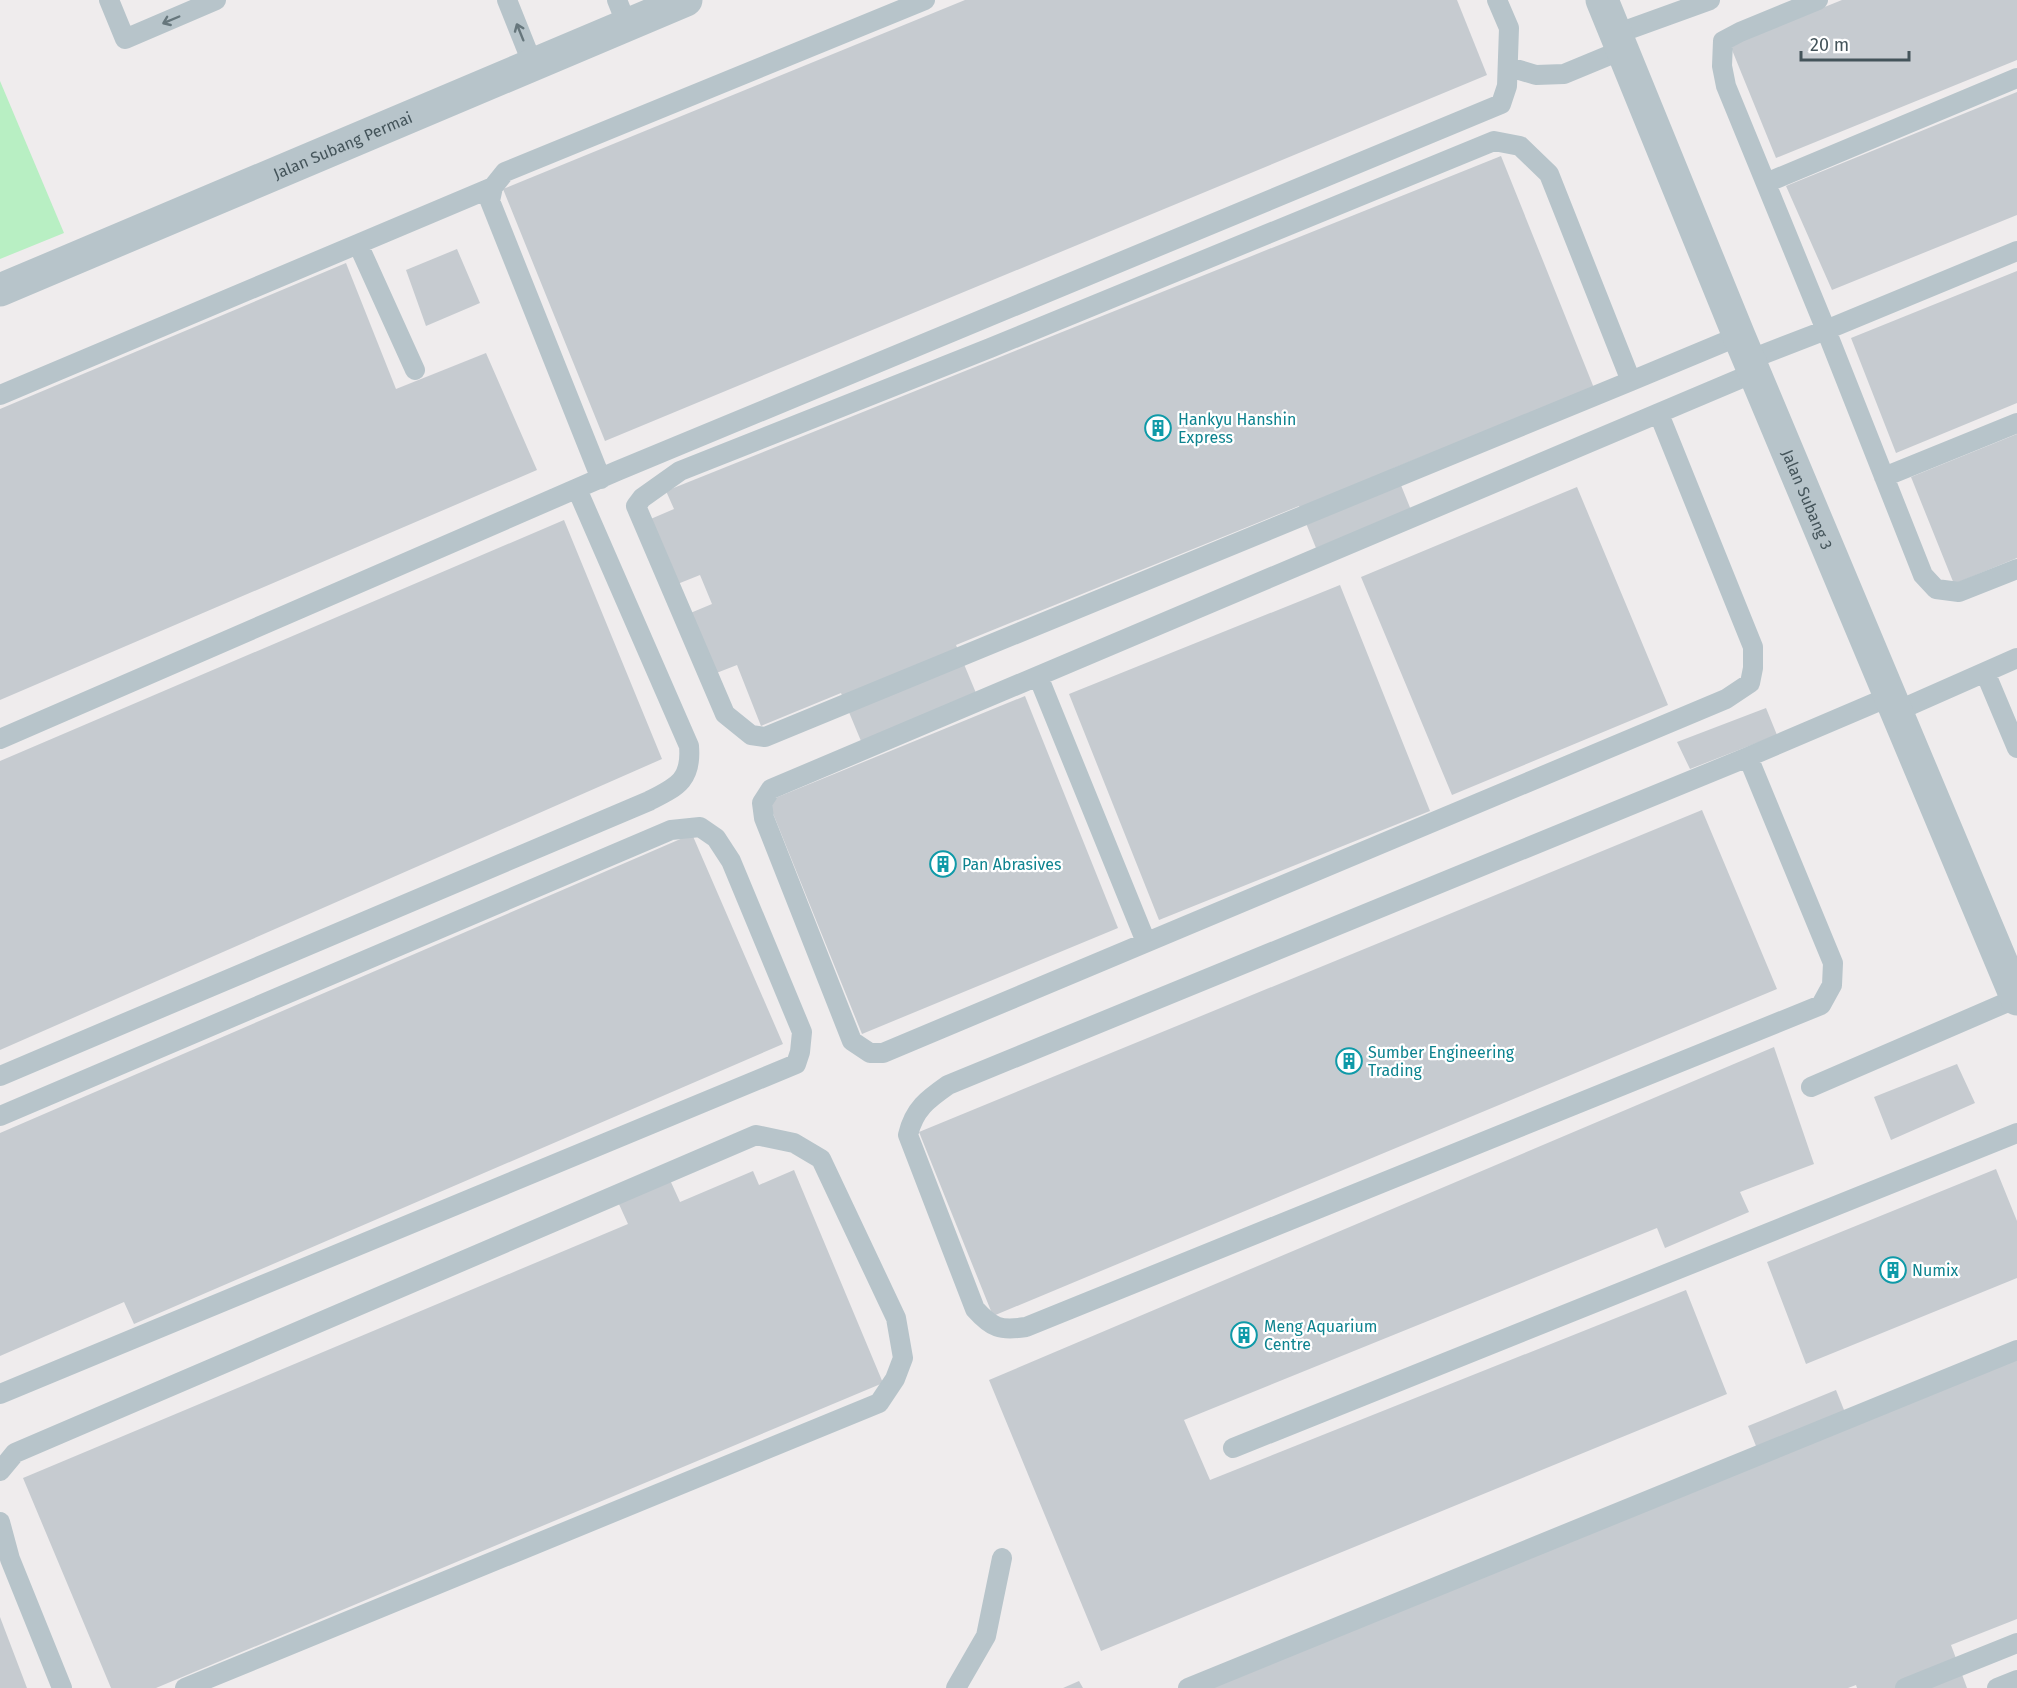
<svg xmlns="http://www.w3.org/2000/svg" width="2017" height="1688" font-family="'Fira Sans',sans-serif">
  <rect width="100%" height="100%" fill="#efeced"/>
  <!-- green -->
  <path fill="#b8efc3" d="M0,81l64,152 -64,26z"/>
  <!-- building -->
  <path fill="#c6cbd0" d="M965,0h492l30,75 -882,366 -102,-252z
    M1842,0h175v60l-241,98 -46,-113z
    M2017,92v123l-185,75 -46,-104z
    M1501,156l93,232 -200,80 17,42 -95,38 -17,-42 -343,139 20,48 -115,48 -20,-48 -80,33 -24,-61 -36,14 -25,-60 36,-15 -12,-29 -35,14 -26,-65 35,-15 -8,-18z
    M457,249l23,54 -54,23 -20,-56z
    M346,263l50,126 90,-36 51,117 -537,230v-291z
    M2017,271v132l-121,50 -45,-115z
    M2017,434v124l-63,26 -43,-107z
    M1577,487l91,218 -216,90 -91,-218z
    M564,520l98,239 -662,291v-289z
    M1340,585l90,226 -271,109 -90,-226z
    M1025,696l93,232 -256,106 -94,-233z
    M1766,708l11,27 -87,34 -13,-27z
    M1702,810l75,179 -784,327 -74,-184z
    M692,834l91,210 -649,280 -10,-22 -124,54v-223z
    M1774,1047l40,117 -74,28 9,20 -84,36 -8,-20 -473,192 26,60 476,-190 41,104 -626,257 -112,-271z
    M1957,1064l18,39 -84,37 -17,-43z
    M1996,1169l21,52v57l-211,86 -39,-102z
    M794,1170l89,213 -727,305h-45l-88,-210 605,-254 -10,-22 52,-22 10,22 73,-31 6,14z
    M2017,1357v262l-66,26 16,43h-110l-1,-3 -8,3h-642l556,-227 -14,-35 88,-36 14,35z
    M0,1617l27,71h-27z
    M1079,1681l4,7h-20z"/>
  <g fill="none" stroke-linecap="round" stroke-linejoin="round">
    <!-- service -->
    <path stroke="#b7c4ca" stroke-width="20" d="M109,0l16,39 91,-39
      M507,0l26,65
      M617,0l10,25
      M1818,0l-78,32 -17,9 -1,25 4,20 100,244 97,245 13,14 23,3 58,-23
      M1616,34l94,-34
      M1509,67l27,8 28,-1 58,-24
      M1766,183l251,-105
      M358,244l57,126
      M1751,359l75,-29 191,-79
      M1631,381l-82,-207 -29,-28 -26,-5 -504,207 -310,123 -38,27 -6,8 89,208 26,21 14,2 866,-356 108,-45
      M0,395l493,-208
      M1659,414l94,233v21l-3,15 -24,16 -843,354h-13l-18,-12 -88,-223 -2,-15 9,-14 985,-417
      M1884,477l133,-54
      M601,479l-111,-278 3,-14 12,-15 420,-172
      M1985,672l32,76
      M1038,676l108,266
      M1897,711l120,-53
      M0,739l617,-268 884,-367 6,-18 2,-58 -12,-28
      M1748,757l85,206 -1,22 -11,20 -795,322c-26,4 -34,1 -51,-18l-67,-174c6,-26 20,-36 40,-50l800,-328 143,-61
      M0,1076l649,-275c27,-14 43,-20 40,-55l-112,-257
      M1811,1087l206,-89
      M0,1116l671,-286 29,-3 16,11 15,23 71,171 -2,20 -4,12 -796,330
      M1233,1448l784,-315
      M0,1471l15,-18 741,-318 38,8 27,16 75,159 7,40 -8,21 -16,24 -694,285
      M0,1522l10,37 52,129
      M956,1688l30,-52 16,-78
      M1188,1688l829,-338
      M1905,1688l112,-45
      M1997,1688l20,-8"/>
    <!-- tertiary -->
    <g stroke="#b7c4ca" stroke-width="33">
      <path id="s1" d="M1602,0l137,336 278,663"/>
      <path id="s2" d="M0,290l686,-290"/>
    </g>
  </g>
  <!-- one-way arrows -->
  <defs><path id="oneway-shaft" d="M-6 0H5M1.5-3L5.5 0L1.5 3" fill="none" stroke-width="1.6" stroke-linecap="round" stroke-linejoin="round" transform="scale(1.5)"/></defs>
  <g stroke="#66767c">
    <use href="#oneway-shaft" transform="translate(171 20) rotate(157)"/>
    <use href="#oneway-shaft" transform="translate(520 32) rotate(-112)"/>
  </g>
  <!-- icons -->
  <defs>
    <g id="building-ring" transform="scale(1.35)"><circle r="9.5" fill="#fff" stroke="#0f9aa8" stroke-width="1.5"/><path d="M-4-6H4V6H1V3H-1V6H-4ZM-2.5-4.3h1.7v1.8h-1.7ZM.8-4.3h1.7v1.8H.8ZM-2.5-1h1.7V.8h-1.7ZM.8-1h1.7V.8H.8Z" fill="#0f9aa8"/></g>
  </defs>
  <g fill-rule="evenodd">
    <use href="#building-ring" x="1158" y="428"/>
    <use href="#building-ring" x="943" y="864"/>
    <use href="#building-ring" x="1349" y="1061"/>
    <use href="#building-ring" x="1893" y="1270"/>
    <use href="#building-ring" x="1244" y="1335"/>
  </g>
  <g text-anchor="middle" dominant-baseline="central" stroke-width="4.5" stroke-linejoin="round" paint-order="stroke">
    <!-- street labels -->
    <g font-size="16" fill="#44545a" stroke="#fff">
      <text stroke="none"><textPath href="#s2" startOffset="372">Jalan Subang Permai</textPath></text>
      <text stroke="none"><textPath href="#s1" startOffset="540">Jalan Subang 3</textPath></text>
    </g>
    <!-- culture labels -->
    <g font-size="16" fill="#0d838f" stroke="#fff" text-anchor="start">
      <text x="1178" y="419">Hankyu Hanshin<tspan x="1178" dy="18">Express</tspan></text>
      <text x="962" y="864">Pan Abrasives</text>
      <text x="1368" y="1052">Sumber Engineering<tspan x="1368" dy="18">Trading</tspan></text>
      <text x="1912" y="1270">Numix</text>
      <text x="1264" y="1326">Meng Aquarium<tspan x="1264" dy="18">Centre</tspan></text>
    </g>
  </g>
  <!-- scale -->
  <path d="M1801 51v9h108v-9" fill="none" stroke="#44545a" stroke-width="3"/>
  <text x="1810" y="51" font-size="18" fill="#44545a" stroke="#ffffff" stroke-width="4.5" paint-order="stroke">20 m</text>
</svg>
